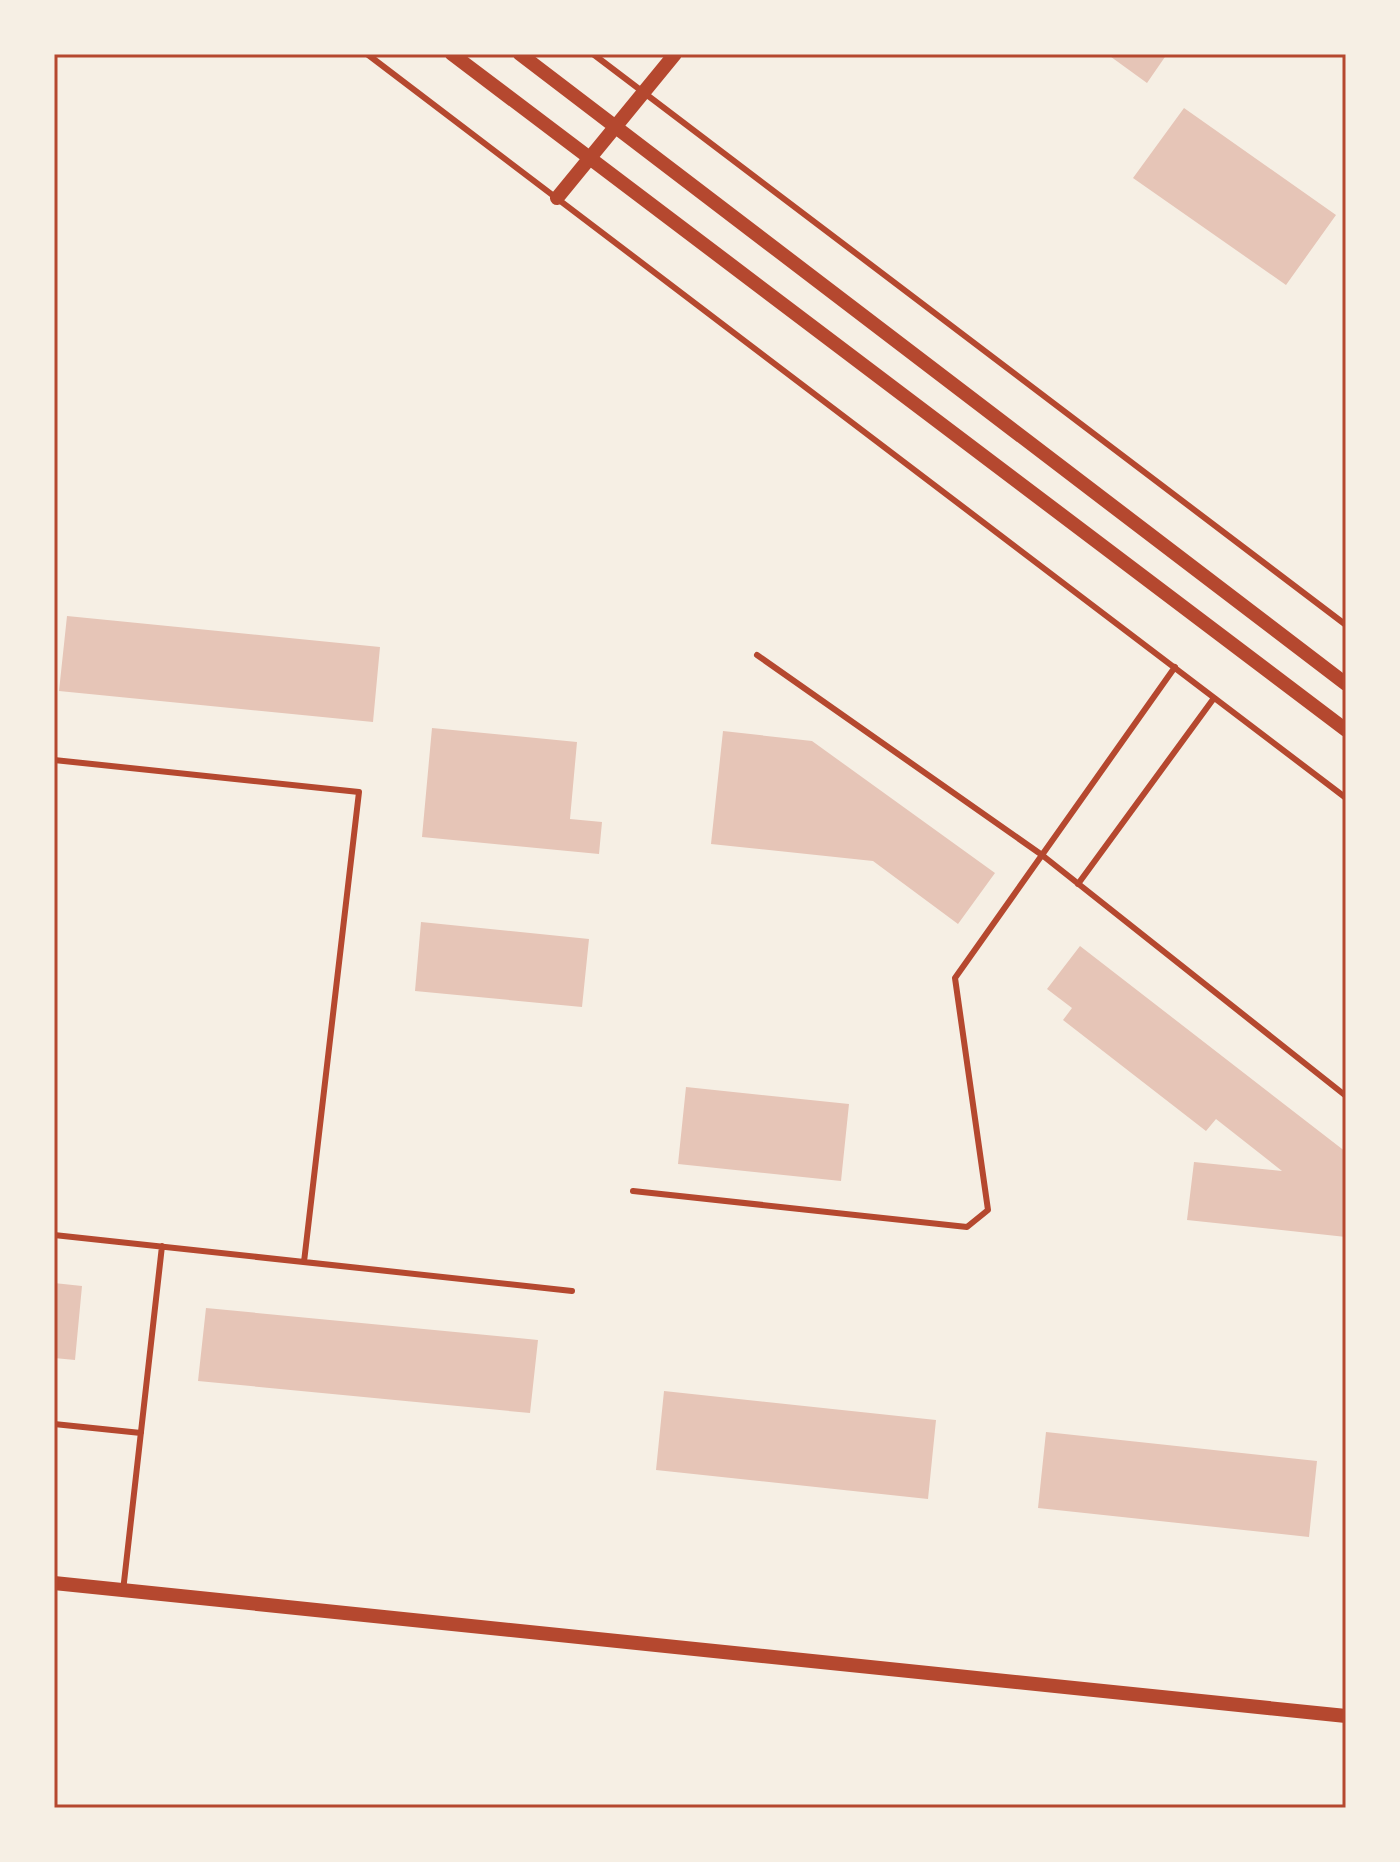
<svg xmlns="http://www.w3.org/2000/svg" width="1400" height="1862" font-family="Overpass,sans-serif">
  <rect width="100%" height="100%" fill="#f6efe4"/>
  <!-- building -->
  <path fill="#e6c5b7" d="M1107,54h60l-20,29z
    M1184,108l152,107 -50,70 -153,-107z
    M67,616l313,31 -7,75 -314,-31z
    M432,728l145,14 -7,77 32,3 -3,32 -177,-17z
    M723,731l89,10 183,132 -37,51 -85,-63 -162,-17z
    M421,922l168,17 -7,68 -167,-16z
    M1080,946l266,206v85l-159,-17 7,-58 88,9 -66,-52 -10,12 -143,-111 9,-12 -25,-19z
    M686,1087l163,17 -8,77 -163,-17z
    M54,1283l28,3 -7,74 -21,-2z
    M206,1308l332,32 -8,73 -332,-32z
    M664,1391l272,29 -8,79 -272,-29z
    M1046,1432l271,29 -8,76 -271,-29z"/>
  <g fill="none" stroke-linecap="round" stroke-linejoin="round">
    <!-- service -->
    <path stroke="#b5482f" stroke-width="6" d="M367,54l979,744
      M593,54l753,571
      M1175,667l-133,188 304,241
      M54,760l305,32 -55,470
      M1078,884l136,-186
      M633,1191l334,36 21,-17 -33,-232 87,-123 -285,-200
      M54,1235l518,56
      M54,1424l87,9
      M123,1591l39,-345"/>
    <!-- tertiary -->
    <path stroke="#b5482f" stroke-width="14" d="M452,54l894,676
      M520,54l826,630
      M557,198l118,-144
      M54,1583l1292,133"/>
  </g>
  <!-- border -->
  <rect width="1400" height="1862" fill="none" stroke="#f6efe4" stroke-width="112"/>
  <rect x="56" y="56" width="1288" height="1750" fill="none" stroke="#b5482f" stroke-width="3"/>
</svg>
